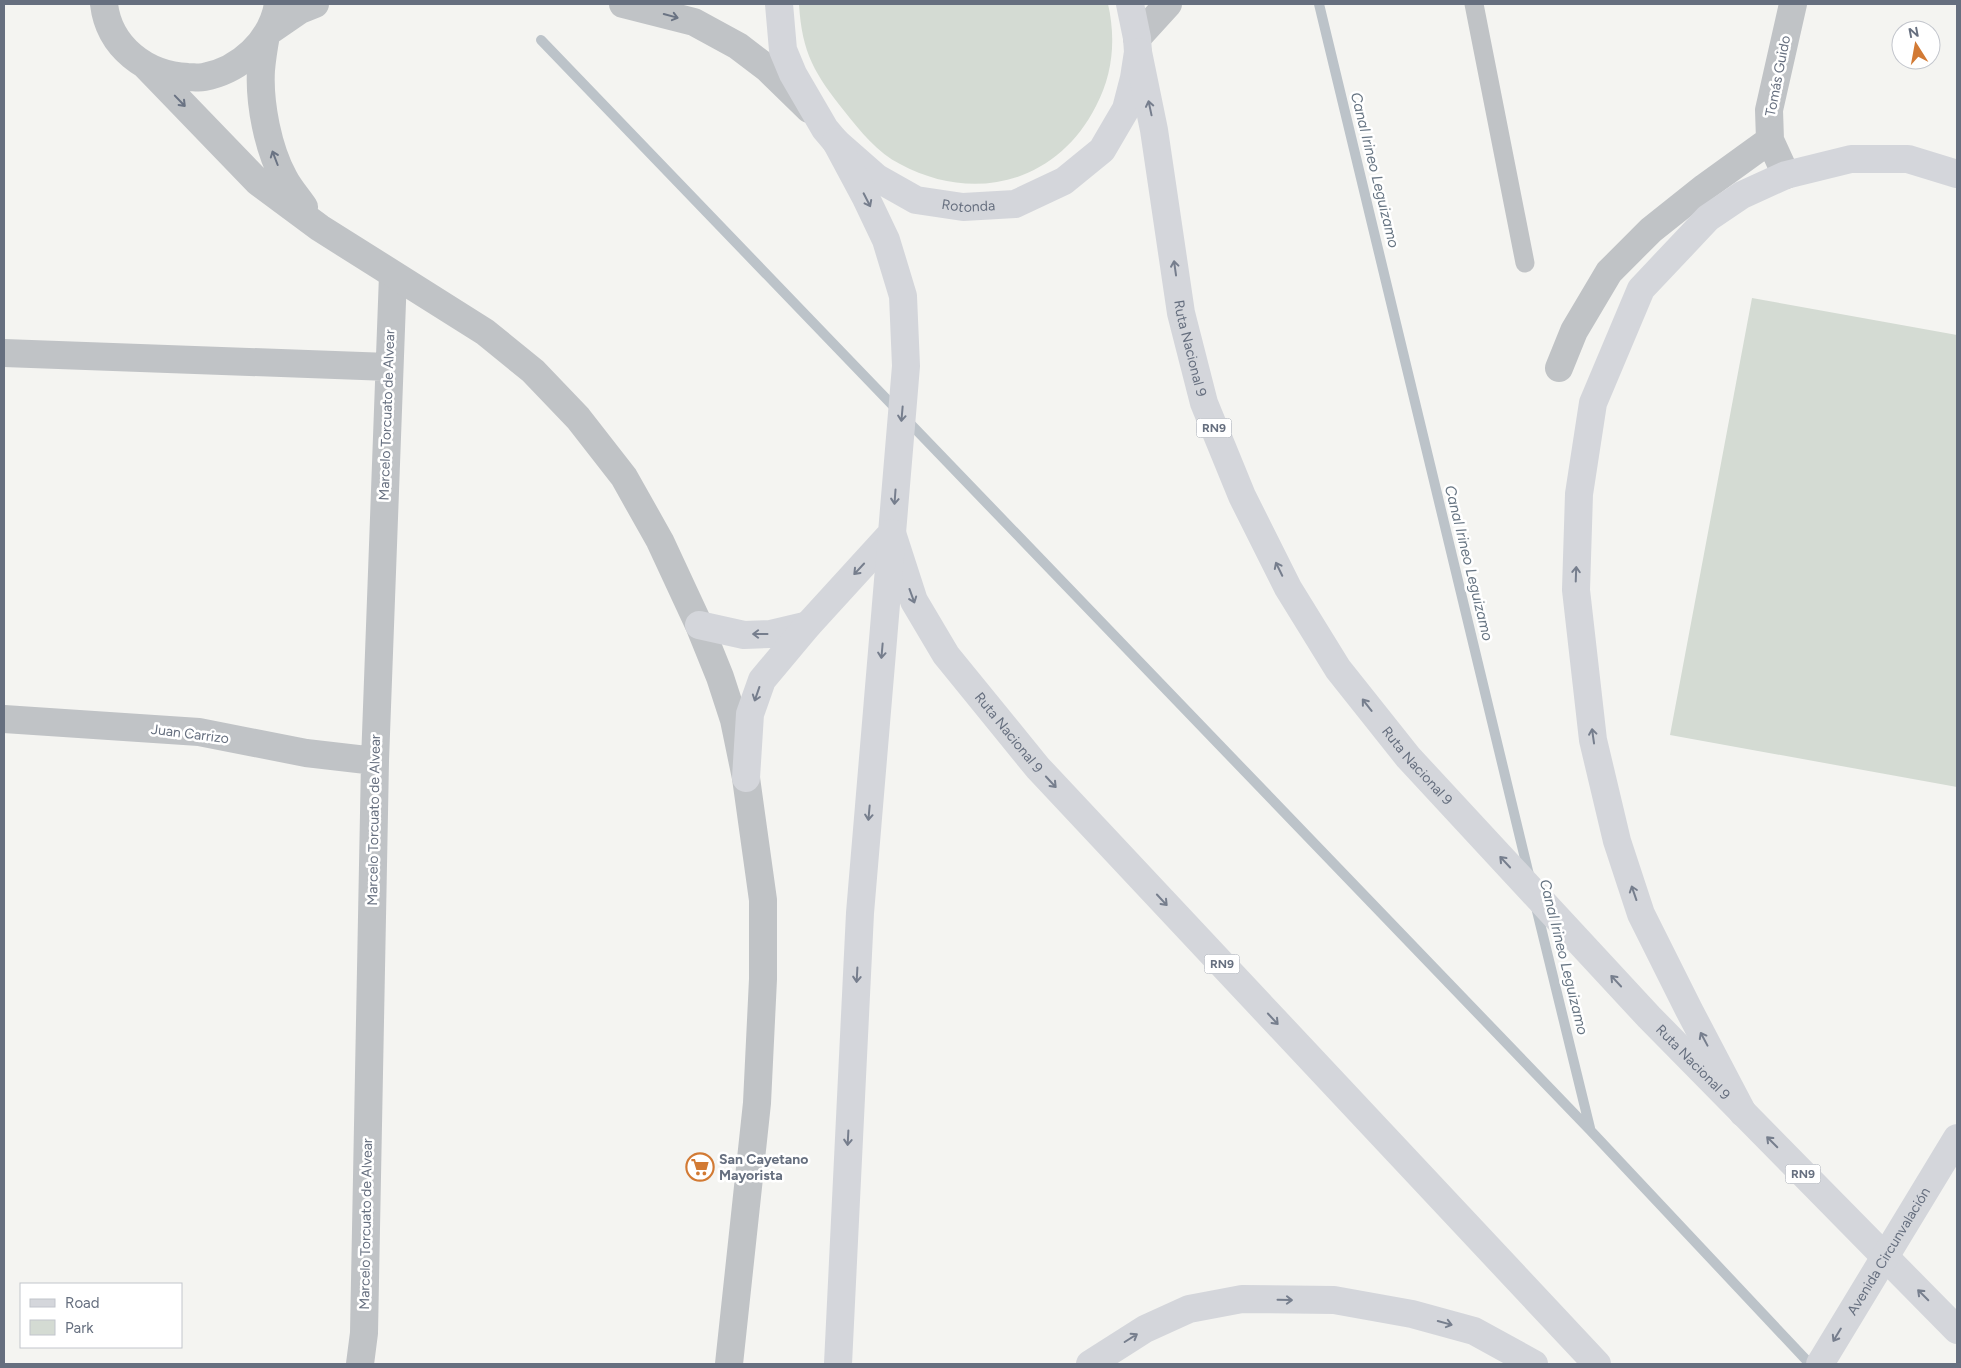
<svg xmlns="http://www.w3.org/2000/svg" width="1961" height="1368" font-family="Figtree,sans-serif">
  <rect width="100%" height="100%" fill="#f4f4f1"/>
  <!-- green -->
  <path fill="#d4dbd3" d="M799,4h309c8,35 5,70 -12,102 -39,77 -122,98 -196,58 -22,-11 -40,-33 -55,-52 -30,-38 -43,-58 -46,-108z
    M1752,298l205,37v452l-287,-52z"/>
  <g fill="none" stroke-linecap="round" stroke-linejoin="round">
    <!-- stream -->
    <path stroke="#bcc3c9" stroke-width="10" d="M1319,4l210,871
      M541,40l1049,1090 220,234
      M1536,907l54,221"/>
    <!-- service -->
    <path stroke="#c0c3c6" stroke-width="19" d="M1474,4l51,259"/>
    <!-- minor -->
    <path stroke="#c0c3c6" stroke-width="28" d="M1786,175l-16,-35 -1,-30 24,-106
      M4,353l385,14
      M1559,368l15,-37 35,-59 42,-42 54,-43 65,-47
      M4,719l195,13 107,21 69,8
      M360,1364l4,-31 11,-572 18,-486"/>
    <!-- tertiary -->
    <path stroke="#c0c3c6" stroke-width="28" d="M104,4c5,43 42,71 84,73 5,0 11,1 16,0 36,-7 68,-36 74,-73
      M623,4l71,18 44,24 29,22 42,41
      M268,32l32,-22 15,-6
      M266,35c-2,11 -4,23 -5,35 -2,33 7,79 23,108 5,10 14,20 20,29
      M1137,38l31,-34
      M146,66l112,116 62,46 165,104 48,39 45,47 46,59 36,64 39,84 21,52 14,43 12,58 17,122v79l-6,124 -28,261"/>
    <!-- primary -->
    <path stroke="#d4d6db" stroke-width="28" id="s1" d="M779,4l4,46 10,24 32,55 11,13 41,36 39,22 47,7 52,-3 49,-23 38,-31 24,-41 8,-31 4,-26 -1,-14 -7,-34"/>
    <!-- trunk -->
    <g stroke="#d4d6db" stroke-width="28">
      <path id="s2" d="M1138,52l16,78 27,183 23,90 38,93 46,92 50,81 70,88 241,260 308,313"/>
      <path id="s3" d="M892,533l22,68 32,54 92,113 559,596"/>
      <path d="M699,625l45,10 26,-1 38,-9"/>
      <path d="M746,778l4,-64 12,-34 46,-55 84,-92 14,-167 -3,-70 -17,-56 -20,-42 -30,-56"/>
    </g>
    <!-- motorway -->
    <g stroke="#d4d6db" stroke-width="28">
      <path d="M1743,1113l-54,-103 -48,-96 -24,-73 -24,-101 -17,-150 3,-96 14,-91 48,-114 67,-71 34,-23 44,-20 65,-16h57l49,15"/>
      <path d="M838,1364l22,-451 32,-380"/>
      <path d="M1090,1364l55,-35 44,-20 53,-10 92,1 78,14 62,17 60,33"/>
      <path id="s4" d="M1820,1364l137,-226"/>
    </g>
  </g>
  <!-- one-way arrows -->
  <defs><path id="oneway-shaft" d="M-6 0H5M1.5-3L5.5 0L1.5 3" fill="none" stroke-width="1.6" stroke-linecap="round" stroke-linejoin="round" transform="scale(1.25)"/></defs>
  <g stroke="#6a7383">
    <use href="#oneway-shaft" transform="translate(671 16) rotate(15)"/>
    <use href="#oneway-shaft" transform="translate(180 101) rotate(46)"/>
    <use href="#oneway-shaft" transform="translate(275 158) rotate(-111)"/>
  </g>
  <g stroke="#767e8d">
    <use href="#oneway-shaft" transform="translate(1150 108) rotate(-102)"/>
    <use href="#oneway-shaft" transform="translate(867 200) rotate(63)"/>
    <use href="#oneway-shaft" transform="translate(1175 268) rotate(-98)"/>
    <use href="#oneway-shaft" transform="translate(902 414) rotate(95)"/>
    <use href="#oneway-shaft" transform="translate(895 497) rotate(94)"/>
    <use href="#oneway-shaft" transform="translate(859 569) rotate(133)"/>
    <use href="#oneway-shaft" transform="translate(1279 569) rotate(-116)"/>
    <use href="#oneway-shaft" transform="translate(1576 574) rotate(-88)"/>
    <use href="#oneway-shaft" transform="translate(912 596) rotate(70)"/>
    <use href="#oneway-shaft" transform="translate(760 634) rotate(180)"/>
    <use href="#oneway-shaft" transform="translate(882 651) rotate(95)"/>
    <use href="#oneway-shaft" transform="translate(757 694) rotate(109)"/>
    <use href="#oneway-shaft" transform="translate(1367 705) rotate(-128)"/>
    <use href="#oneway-shaft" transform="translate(1593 736) rotate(-98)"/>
    <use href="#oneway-shaft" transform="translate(1051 782) rotate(47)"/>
    <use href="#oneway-shaft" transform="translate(869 813) rotate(95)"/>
    <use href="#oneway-shaft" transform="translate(1505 862) rotate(-133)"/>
    <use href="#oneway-shaft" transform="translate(1634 893) rotate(-109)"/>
    <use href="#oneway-shaft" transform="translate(1162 900) rotate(47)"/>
    <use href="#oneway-shaft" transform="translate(857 975) rotate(93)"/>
    <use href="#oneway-shaft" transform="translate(1616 981) rotate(-133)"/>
    <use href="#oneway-shaft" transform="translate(1273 1019) rotate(47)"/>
    <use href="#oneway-shaft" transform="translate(1704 1039) rotate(-118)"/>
    <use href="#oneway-shaft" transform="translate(848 1138) rotate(93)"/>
    <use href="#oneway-shaft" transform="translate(1772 1142) rotate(-135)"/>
    <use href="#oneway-shaft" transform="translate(1923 1295) rotate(-135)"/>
    <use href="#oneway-shaft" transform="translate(1285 1300) rotate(1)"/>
    <use href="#oneway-shaft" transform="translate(1445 1323) rotate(15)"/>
    <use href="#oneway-shaft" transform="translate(1837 1335) rotate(121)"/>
    <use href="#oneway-shaft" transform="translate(1131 1338) rotate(-32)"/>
  </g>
  <!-- icons -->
  <defs>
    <g id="supermarket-ring" transform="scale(1.4375)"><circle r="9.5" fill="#fff" stroke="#d27a34" stroke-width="1.5"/><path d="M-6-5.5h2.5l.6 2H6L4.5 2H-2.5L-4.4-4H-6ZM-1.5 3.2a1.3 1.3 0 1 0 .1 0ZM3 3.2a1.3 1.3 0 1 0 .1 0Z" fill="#d27a34"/></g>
  </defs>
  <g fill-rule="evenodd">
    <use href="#supermarket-ring" x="700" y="1167"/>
  </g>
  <g text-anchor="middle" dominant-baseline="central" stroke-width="5" stroke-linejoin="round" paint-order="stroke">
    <!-- shield labels -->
    <g fill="#fff" stroke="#949aa5" stroke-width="1">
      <rect x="1196.5" y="418.5" width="35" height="19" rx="4"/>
      <rect x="1204.5" y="954.5" width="35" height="19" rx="4"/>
      <rect x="1785.5" y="1164.5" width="35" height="19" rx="4"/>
    </g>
    <g font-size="12" font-weight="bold" fill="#666f7f">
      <text x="1214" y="428">RN9</text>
      <text x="1222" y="964">RN9</text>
      <text x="1803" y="1174">RN9</text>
    </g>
    <!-- street labels -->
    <g font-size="14" fill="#666f7f" stroke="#fff">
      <text transform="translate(1778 76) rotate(-79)">Tomás Guido</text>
      <text stroke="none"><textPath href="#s1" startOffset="305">Rotonda</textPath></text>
      <text stroke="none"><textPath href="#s2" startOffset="301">Ruta Nacional 9</textPath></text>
      <text transform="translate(387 415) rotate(-88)">Marcelo Torcuato de Alvear</text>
      <text stroke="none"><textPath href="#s3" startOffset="234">Ruta Nacional 9</textPath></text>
      <text transform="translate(190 734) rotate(7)">Juan Carrizo</text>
      <text stroke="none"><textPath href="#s2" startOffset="781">Ruta Nacional 9</textPath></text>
      <text transform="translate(374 820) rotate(-89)">Marcelo Torcuato de Alvear</text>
      <text stroke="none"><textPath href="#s2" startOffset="1186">Ruta Nacional 9</textPath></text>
      <text transform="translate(366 1224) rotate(-89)">Marcelo Torcuato de Alvear</text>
      <text stroke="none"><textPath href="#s4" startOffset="132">Avenida Circunvalación</textPath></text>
    </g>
    <!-- poi labels -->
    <g font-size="14" font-weight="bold" fill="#666f7f" stroke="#fff" text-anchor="start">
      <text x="719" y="1159">San Cayetano<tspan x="719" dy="16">Mayorista</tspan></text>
    </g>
    <!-- water labels -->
    <g font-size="15" font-style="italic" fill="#677583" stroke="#fff">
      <text transform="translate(1375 170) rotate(76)">Canal Irineo Leguizamo</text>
      <text transform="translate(1469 563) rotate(76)">Canal Irineo Leguizamo</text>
      <text transform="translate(1564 957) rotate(76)">Canal Irineo Leguizamo</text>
    </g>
  </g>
  <!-- border -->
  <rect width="1961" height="1368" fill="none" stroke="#666f7f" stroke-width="10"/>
  <!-- legend -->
  <rect x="20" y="1283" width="162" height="65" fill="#ffffff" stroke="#c2c5cc"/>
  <rect x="30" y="1299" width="25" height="8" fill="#d4d6db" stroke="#c2c5cc"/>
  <text x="65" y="1308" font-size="15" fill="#666f7f">Road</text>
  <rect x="30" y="1320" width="25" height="15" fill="#d4dbd3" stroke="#c2c5cc"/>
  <text x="65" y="1333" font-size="15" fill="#666f7f">Park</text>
  <!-- north arrow -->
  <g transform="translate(1916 45) rotate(349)"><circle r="24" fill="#ffffff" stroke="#c2c5cc"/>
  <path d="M0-4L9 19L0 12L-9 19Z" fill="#d27a34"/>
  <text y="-8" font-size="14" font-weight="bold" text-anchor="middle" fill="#666f7f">N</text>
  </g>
</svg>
